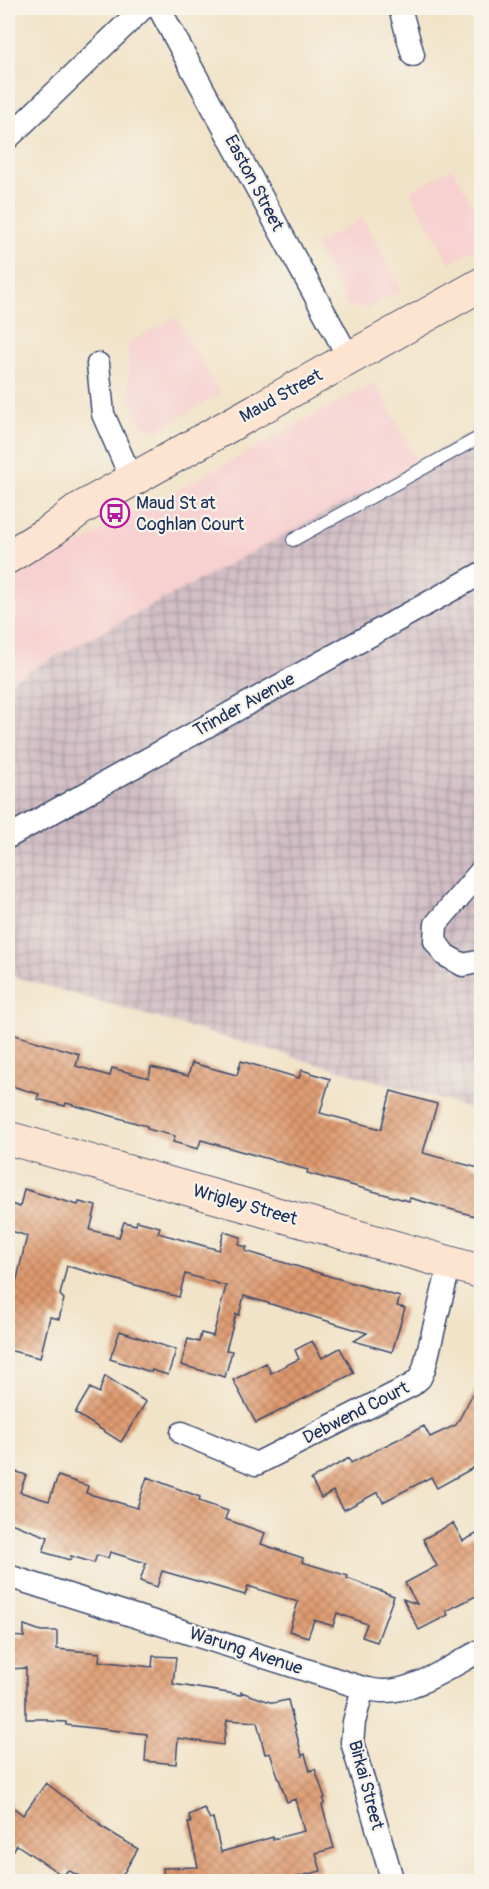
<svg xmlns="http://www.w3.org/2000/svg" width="489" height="1889" font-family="Pangolin,sans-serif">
  <defs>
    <pattern id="industrial-grid" width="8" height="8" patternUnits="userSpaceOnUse" patternTransform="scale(1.5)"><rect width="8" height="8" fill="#d2bec5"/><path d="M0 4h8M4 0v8" fill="none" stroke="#aa9ba3"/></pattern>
    <pattern id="building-cross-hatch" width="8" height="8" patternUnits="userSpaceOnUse" patternTransform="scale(1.5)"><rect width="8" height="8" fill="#df996d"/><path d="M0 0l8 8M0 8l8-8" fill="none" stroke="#b47d5d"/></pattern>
  </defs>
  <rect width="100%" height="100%" fill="#f7f3e8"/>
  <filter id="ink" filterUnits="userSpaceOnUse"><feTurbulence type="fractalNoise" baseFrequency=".0167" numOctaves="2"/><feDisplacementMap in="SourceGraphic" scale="12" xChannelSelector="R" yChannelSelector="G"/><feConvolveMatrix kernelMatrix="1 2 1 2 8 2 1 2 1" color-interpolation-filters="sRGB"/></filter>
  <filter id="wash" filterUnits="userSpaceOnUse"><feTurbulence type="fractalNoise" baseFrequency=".008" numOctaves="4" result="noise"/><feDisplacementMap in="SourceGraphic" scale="24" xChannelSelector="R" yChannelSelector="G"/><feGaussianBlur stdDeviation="1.35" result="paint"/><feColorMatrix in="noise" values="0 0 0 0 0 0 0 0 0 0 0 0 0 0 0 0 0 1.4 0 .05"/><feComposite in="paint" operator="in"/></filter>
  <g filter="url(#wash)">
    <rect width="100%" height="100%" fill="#f1e3c7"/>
    <!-- built -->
    <path fill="#f7d0d0" d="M452,168l29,51 1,25 -32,19 -40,-71z
      M363,218l39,72 -34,19 -20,-4 -33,-60z
      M176,317l44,77 -63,37 -14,-5 -14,-27 -1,-56z
      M375,382l44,81 -411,219v-99z"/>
    <!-- industrial -->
    <path fill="url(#industrial-grid)" d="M481,426v685l-473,-136v-293l411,-219z"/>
    <g id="blocks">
      <!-- building -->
      <path fill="url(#building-cross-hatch)" d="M8,1033l71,21 -3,12 34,10 2,-8 37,10 2,-11 37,9 4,-13 45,12 4,-14 58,17 3,-8 28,9 -10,34 61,16 10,-38 46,13 -14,49 59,16v49l-72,-20 -1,3 -102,-28 1,-3 -107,-30 -3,9 -25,-7 2,-6 -28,-7v-3l-81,-23 -1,3 -28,-7 2,-5 -31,-9z
        M24,1189l54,16 1,-3 17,4 -6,24 29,7 5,-15 12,3 1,-4 23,6 -2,6 61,17 5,-18 17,5 -2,8 8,2 -2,4 155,46 -3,9 8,2 -13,44 -38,-11 13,-8 -123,-37 -5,19 -3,-1 -10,36 6,1 -7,26 -44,-12 7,-26 11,3 2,-9 12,3 13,-50 -41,-12 -6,23 -112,-31 -7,29 4,4 -5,20 -9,-2 -10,41 -32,-8v-69l8,2 11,-47 -19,-6v-27l12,4z
        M120,1331l56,19 -8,25 -16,-5 -1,2 -41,-13z
        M312,1341l10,17 18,-10 14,25 -98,50 -23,-43 33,-17 5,10 28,-14 -4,-9z
        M105,1376l41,26 -25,40 -46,-29 15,-25 9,5z
        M482,1377v86l-45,25 -6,-11 -48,25 -5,-10 -34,18 -11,-19 -12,7 -10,-19 38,-21 2,5 73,-37 6,11 26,-12z
        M8,1469l18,6 -6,17 29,9 9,-25 30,10 -2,7 51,15 10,-31 53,20 -1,4 29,10 -3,8 40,14 -4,11 42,14 -1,4 46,14 -1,2 47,18 -17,46 -15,-5 5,-13 -30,-11 -4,13 -19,-6 -6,17 -19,-6 9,-29 -50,-16 -3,9 -83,-24 -5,16 -17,-6 6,-18 -36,-11 -2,6 -11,-3 -3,8 -23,-7 -1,4 -27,-8 5,-15 -40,-15z
        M453,1523l10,18 19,-10v62l-36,18 2,4 -29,15 -16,-31 14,5 -12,-21 32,-17 -14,-27z
        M24,1625l17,6h16v18l43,4 -1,8 53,6 1,-11 23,1 -3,27 68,11v-3l32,11 15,-3 14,56 3,-2 5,17 5,-2 10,29 -2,1 1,5 -2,1 12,43 -18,5 5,18 -40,10h-117l-1,-13 35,-1 -10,-44h3l-2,-8 15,-7 6,11 3,-1 8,34 52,-15v2l31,-8 -9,-32 -8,3 -17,-49 -5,1 -8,-32 -30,-2 -4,25 -45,-7 -2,26 -31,-3 2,-27 -81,-9v-3l-19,-1v-2h-21v-51l-18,1v-33l16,1z
        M46,1783l54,41 -1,1 39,24 -19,32h-31l-20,-11 -5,6 -46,-31 -9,13v-55l15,12z"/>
    </g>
  </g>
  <g filter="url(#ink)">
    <use href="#blocks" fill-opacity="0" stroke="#3b4a6e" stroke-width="1.5"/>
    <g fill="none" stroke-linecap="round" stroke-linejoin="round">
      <!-- lane casing -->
      <g stroke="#3b4a6e" stroke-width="14">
        <path id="lane" d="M293,540l189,-104"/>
      </g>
      <!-- street casing -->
      <g stroke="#3b4a6e" stroke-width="25">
        <path id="street" d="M159,8l190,350
          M400,8l13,47
          M8,138l135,-130
          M98,364l5,50 29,66
          M8,837l474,-264
          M482,870l-46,54 -1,17 10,14 18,10 19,-4
          M182,1433l74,31 156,-79 8,-7 4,-9 26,-106
          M8,1576l355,112c6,1 13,3 19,3 31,2 72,-27 100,-41
          M363,1688l-9,34 -2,20 41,140"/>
      </g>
      <!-- secondary casing -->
      <g stroke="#3b4a6e" stroke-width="35">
        <path id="secondary" d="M8,557l44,-27 28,-21 402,-225
          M8,1138l474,134"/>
      </g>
      <!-- lane -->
      <use href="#lane" stroke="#fff" stroke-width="12"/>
      <!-- street -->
      <use href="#street" stroke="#fff" stroke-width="22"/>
      <!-- secondary -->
      <use href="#secondary" stroke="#fde4d1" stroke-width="33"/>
    </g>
  </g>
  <!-- icons -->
  <defs>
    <g id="bus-ring" transform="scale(1.5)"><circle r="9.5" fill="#f7f3e8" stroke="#b5179e" stroke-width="1.5"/><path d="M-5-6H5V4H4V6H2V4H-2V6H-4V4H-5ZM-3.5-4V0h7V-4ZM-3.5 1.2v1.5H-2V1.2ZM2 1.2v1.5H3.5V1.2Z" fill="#b5179e"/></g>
  </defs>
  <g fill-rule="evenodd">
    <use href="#bus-ring" x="115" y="513"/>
  </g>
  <g text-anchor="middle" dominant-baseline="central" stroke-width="4.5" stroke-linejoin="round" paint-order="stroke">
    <!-- street labels -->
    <g font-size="18" fill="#1b2f5e" stroke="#f7f3e8">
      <text transform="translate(254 183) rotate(62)">Easton Street</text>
      <text transform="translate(281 396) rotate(-29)">Maud Street</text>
      <text transform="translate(244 705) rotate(-29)">Trinder Avenue</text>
      <text transform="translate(245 1205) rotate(16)">Wrigley Street</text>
      <text transform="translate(356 1413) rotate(-27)">Debwend Court</text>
      <text transform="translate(246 1651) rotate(18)">Warung Avenue</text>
      <text transform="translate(366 1785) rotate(75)">Birkai Street</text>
    </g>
    <!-- poi labels -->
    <g font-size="18" fill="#1b2f5e" stroke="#f7f3e8" text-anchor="start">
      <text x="136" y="503">Maud St at<tspan x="136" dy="21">Coghlan Court</tspan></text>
    </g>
  </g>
  <!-- margin -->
  <rect width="489" height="1889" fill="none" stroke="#f7f3e8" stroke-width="30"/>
</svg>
